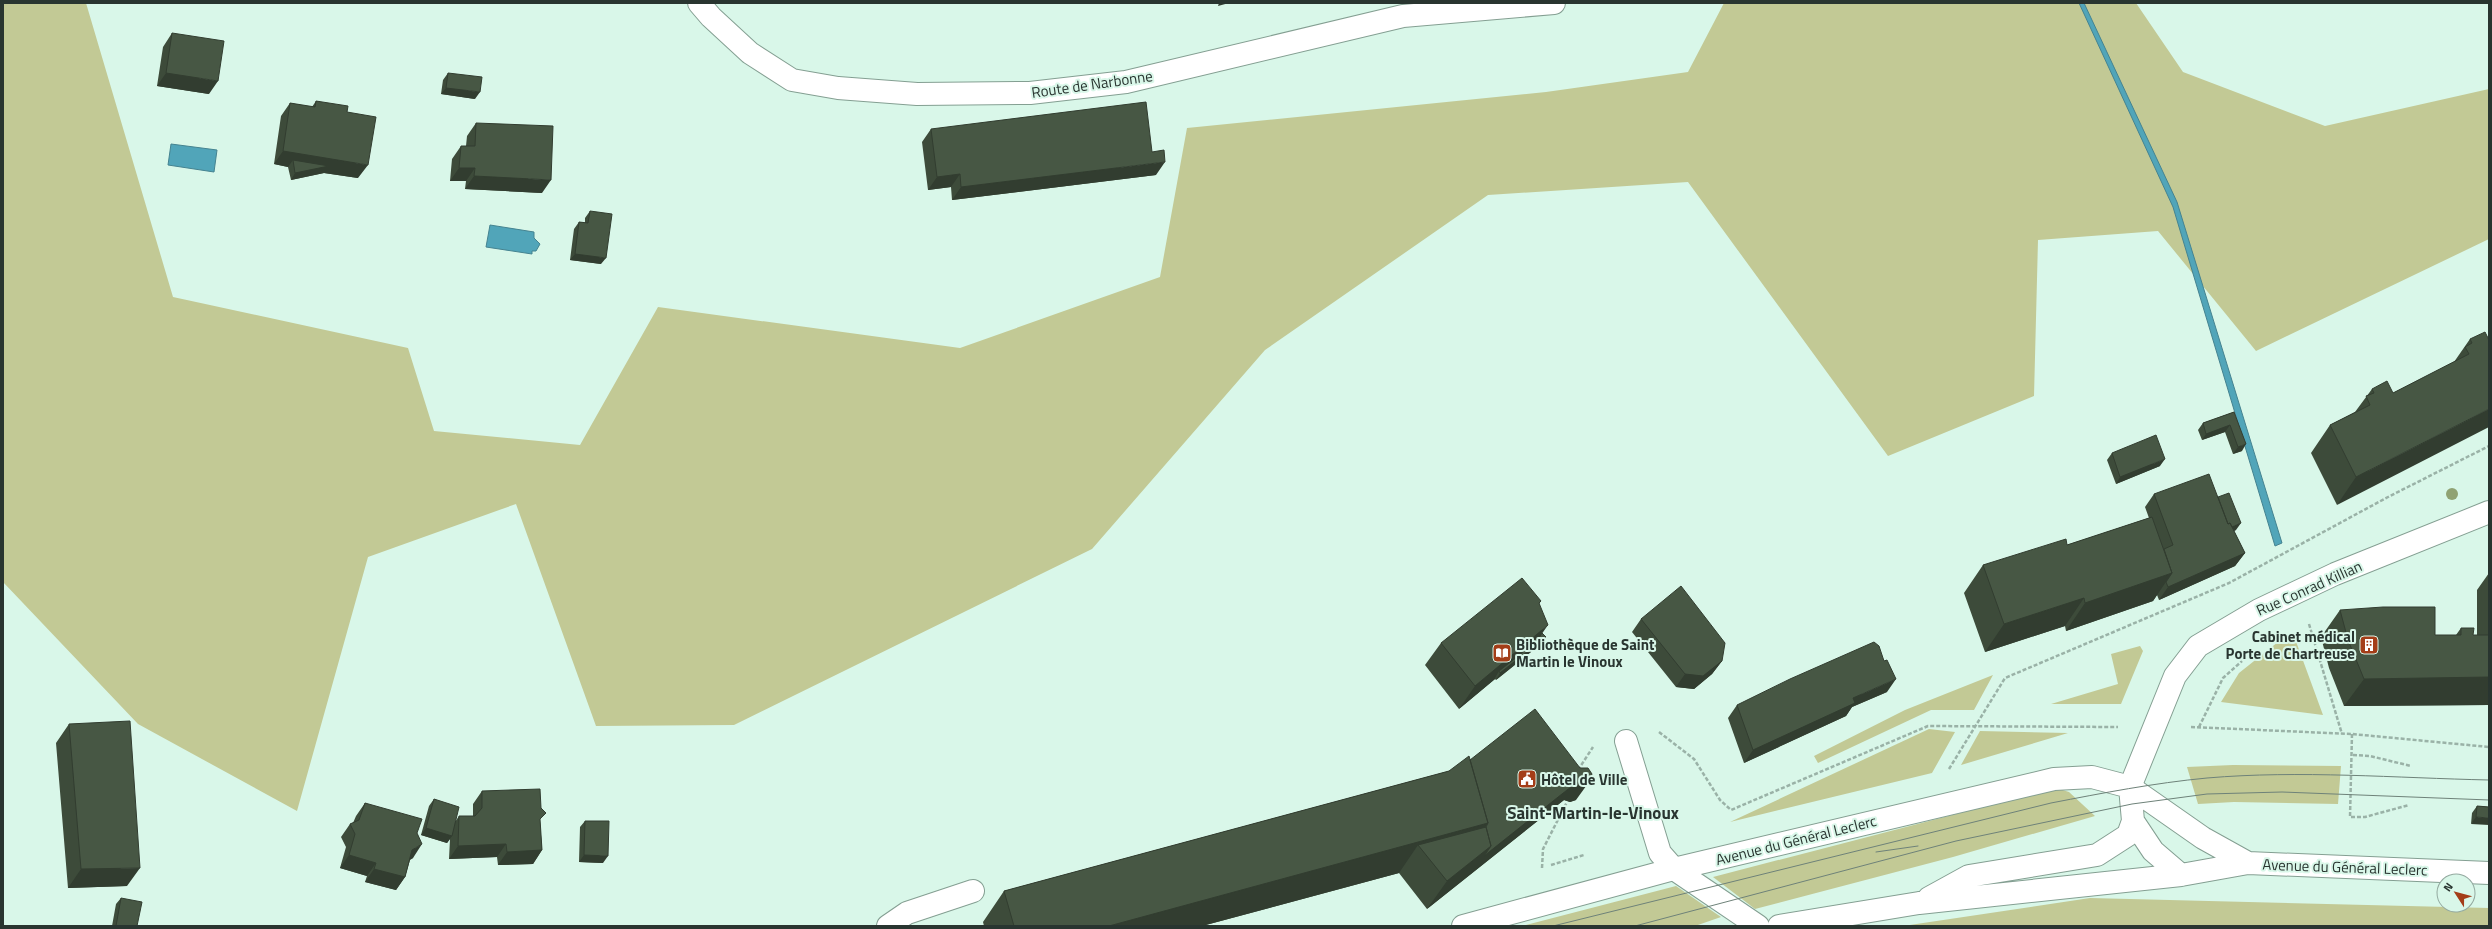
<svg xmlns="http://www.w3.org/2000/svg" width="2492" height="929" font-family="'Titillium Web',sans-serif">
  <rect width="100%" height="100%" fill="#d9f7e9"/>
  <!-- green -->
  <path fill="#c2c995" d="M3,3h83l87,294 235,51 26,83 146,14 78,-138 302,41 200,-71 27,-149 359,-36 142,-20 36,-69h412l47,69 142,54 164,-37v150l-233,112 -98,-120 -120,9 -4,156 -146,60 -200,-274 -200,13 -223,155 -173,199 -358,176 -138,1 -80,-222 -148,53 -71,254 -159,-87 -135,-142z
    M2294,636l29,79 -102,-13 18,-29 44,-35z
    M2140,646l3,5 -22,53h-70l67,-20 -7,-30z
    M1993,675l-19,35h-43l-113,53 -4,-7 91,-46z
    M1929,729l26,3 -23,41 -202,49z
    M1980,731l88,2 -107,32z
    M2233,765l108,1 -3,38 -104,-2 -36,2 -11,-37z
    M2056,788l13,4 26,24 -142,41 -198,52 -42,-32z
    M1676,886l45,31 -26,9h-173z
    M2090,898l399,10v18h-586z"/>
  <!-- water -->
  <path fill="#51a5b9" stroke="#458390" d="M2079,3h5l93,199 105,341 -7,3 -102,-339z
    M171,144l46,6 -3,22 -46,-7z
    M490,225l44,7v6l6,6 -4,7h-4v3l-46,-7z"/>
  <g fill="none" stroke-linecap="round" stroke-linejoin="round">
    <!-- minor casing -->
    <g stroke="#849f92" stroke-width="24">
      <path id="minor" d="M699,3l12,14 39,36 42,27 46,8 79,6 113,-1 96,-11 277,-66 151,-13
        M1626,741l34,112 14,16 84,57
        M2130,787l45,-111 23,-30 61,-36 76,-36 154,-62
        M888,926l19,-13 66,-22"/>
    </g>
    <!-- major casing -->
    <g stroke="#849f92" stroke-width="24">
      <path id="major" d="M2133,821l20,30 28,24
        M1929,898l40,-22 128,-21 31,-20 5,-14 -3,-34
        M1463,926l211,-57 380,-90 38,-2 38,10 73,51 45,25
        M1779,926l140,-23 262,-28 67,-12 241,10"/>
    </g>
    <!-- path -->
    <path stroke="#9ab2a7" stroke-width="2.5" stroke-dasharray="4 2" stroke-linecap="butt" d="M2309,624l33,110
      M2191,727l161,7 137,13
      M2199,727l24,-49 19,-17
      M1659,732l35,27 26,41 11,10 197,-84 190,1
      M2352,734l-2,83h15l44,-12
      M2353,755l17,1 41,10
      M1949,769l56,-91 224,-95 159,-86 101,-51
      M1578,770l15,-23
      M1551,865l33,-10
      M1542,868l1,-19 24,-47"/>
    <!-- minor -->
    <use href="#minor" stroke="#fff" stroke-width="22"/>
    <!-- major -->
    <use href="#major" stroke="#fff" stroke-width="22"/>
    <!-- tram -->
    <path stroke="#6e8279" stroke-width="1" d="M1876,852l42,-6
      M1553,926l498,-123c52,-10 103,-20 156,-25 93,-8 189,0 282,2
      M1635,926l321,-85 176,-37 75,-10 75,-2 207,8"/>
  </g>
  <!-- trees -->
  <circle fill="#90a273" cx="2452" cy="494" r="6"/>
  <!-- wall -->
  <path fill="#3d4b3a" d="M172,33l37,61 -52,-8 6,-39z
    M448,73l27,26 -34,-5 2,-14z
    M316,101l31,11 11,66 -34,-5 -33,7 -3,-13 -14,-3 7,-48 9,-13 22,4z
    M476,123l66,70 -77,-4 1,-8h-16l2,-22 9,-13h5l1,-10z
    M931,129l225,46 -204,25 -1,-13 -23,3 -6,-48z
    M590,211l11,53 -31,-4 4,-31 5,-7 6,1v-5z
    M2470,339l19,1 -152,165 -26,-52 19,-28 25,-13 17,-23 21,4 61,-31z
    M2234,412l8,39 -9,3 -8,-22 -23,8 -4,-10 5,-7z
    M2112,453l48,13 -44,18 -9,-24z
    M2154,494l64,3 18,33 -2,1 11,22 -10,13 -76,34 -2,-5 -4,6 -87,30 -1,-5 -80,26 -21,-59 19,-28 84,-20 82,-27 -4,-11z
    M2489,573v132l-145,1 -15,-38 -8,-31 19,-27 95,25h21l5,-7 12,7h4v-45z
    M1541,601l-2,3 3,29 4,4 -5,7 -45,36 -1,-1 -36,30 -34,-44 16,-22z
    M1641,619l81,42 -10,13 -18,15 -18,-2 -44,-55z
    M1887,692l-35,15 -6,9 -102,47 -16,-45 9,-13z
    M69,724l58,162 -59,2 -12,-145z
    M1470,760l106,40 -6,2 -6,-2 -137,109 -28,-36 -197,53h-218l-1,-4 21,-31 445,-120z
    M482,791l58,30 2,29 -9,14 -35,1 -1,-8 -48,2 1,-20 -3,4 -26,-8 8,-29 5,-7 21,23 4,-6h14v-12z
    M365,803l52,30 -4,25 -3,2 -5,17 -9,13 -31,-8 2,-6 -27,-8 6,-21 -5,-10 9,-13 3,-1 3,-7z
    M2477,806l12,1 -18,17 1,-11z
    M585,821l18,42 -24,-1 1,-35z
    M121,898l16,28h-25l4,-22z"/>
  <!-- shaded-wall -->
  <path fill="#323d30" d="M1219,3h10l-11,3z
    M166,73l52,8 -9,13 -52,-8z
    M446,88l34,4 -5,7 -34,-5z
    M283,151l85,14 -10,13 -34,-5 -33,7 4,-7 -2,-13 -5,7 -14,-3z
    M1165,162l-9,13 -204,25 9,-13z
    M459,168h16l-9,13h-16z
    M960,174l-9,13 -23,3 9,-13z
    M474,176l77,4 -9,13 -77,-4z
    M575,254l31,4 -5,6 -31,-4z
    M2489,409v18l-152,78 19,-28z
    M2230,425l-5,7 -23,8 4,-6z
    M2246,444l-4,7 -9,3 5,-7z
    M2165,459l-5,7 -44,18 4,-7z
    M2241,523l-5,7 -17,7 4,-7z
    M2245,553l-10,13 -76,34 9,-13z
    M2172,573l-19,28 -87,30 19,-28z
    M2084,598l-19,28 -80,26 19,-28z
    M1548,625l-16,23 14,-11 -5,7 -45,36 4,-7 -1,-2 -4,7v1l-36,30 16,-23z
    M1722,661l-10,13 -18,15 -18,-2 9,-13z
    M2489,677v28l-145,1 20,-27z
    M1896,679l-9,13 -35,15 -6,9 -102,47 9,-13 100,-52z
    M1577,782h12l-13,18 -6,2 -6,-2 -137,109 20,-28 44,-35z
    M2476,817l13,1v7l-18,-1z
    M1488,823l-22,31 -48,-9 -19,28 -197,53h-93z
    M426,828l26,8 -5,7 -26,-8z
    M422,844l-9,14 -10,5 9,-13z
    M506,844l-9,13 -48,2 9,-13z
    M542,850l-9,14 -35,1 9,-13z
    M349,855l27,8 -9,13 -27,-8z
    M584,855l24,1 -5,7 -24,-1z
    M140,868l-13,18 -59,2 13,-19z
    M374,869l31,8 -9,13 -31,-8z"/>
  <!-- building -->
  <path fill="#475744" stroke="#323d30" d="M172,33l52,8 -6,40 -52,-8z
    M448,73l34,4 -2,15 -34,-4z
    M316,101l32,5 -1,6 29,5 -8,48 -85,-14 7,-48 25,4z
    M1146,102l6,50 12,-2 1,12 -204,25 -1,-13 -23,3 -6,-48z
    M476,123l77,3 -2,54 -77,-4 1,-8h-16l2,-22h14z
    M293,160l36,6 -34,7z
    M590,211l22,3 -6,44 -31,-4 4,-32 9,1z
    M2485,332l4,8v69l-133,68 -26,-52 40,-20 -4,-9 8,-3 -2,-4 15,-8 6,12 76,-39 -4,-7 7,-4 -2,-4z
    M2234,412l12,32 -8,3 -8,-22 -24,9 -3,-11z
    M2156,435l9,24 -45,18 -8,-24z
    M2209,474l19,50 2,-1 15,30 -77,34 -2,-5 6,-9 -8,-24 9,-4 -19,-51z
    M2229,493l12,30 -9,4 -2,-4 -2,1 -10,-27z
    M2152,517l20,56 -87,30 -1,-5 -80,26 -21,-59 83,-26 1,6z
    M1522,578l19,23 -2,2 9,22 -73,61 -34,-43z
    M1681,586l44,57 -3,18 -19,15 -18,-2 -44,-55z
    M2383,607h52v28h26v-7h13l-1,7h16v42l-125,2 -16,-39 -8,-30z
    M1542,633l4,4 -46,36 -1,-2 38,-30z
    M1874,642l5,4 5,15 3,-1 9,19 -43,19 2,5 -102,47 -16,-45 53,-26z
    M1535,709l45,59h8l4,6 -3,8 -6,2 -6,-2 -93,74 7,-10 -5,-19 2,-4 -18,-63z
    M130,721l10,147 -59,1 -12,-145z
    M1469,756l19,67 -379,103h-95l-10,-35 445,-120z
    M540,789l1,19 5,5 -6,6 2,31 -35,2 -1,-8 -48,2 1,-30h16l7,-8v-17z
    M434,799l25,8 -7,29 -26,-8z
    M365,803l57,16 -5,14 5,11 -10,6 -7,27 -31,-8 2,-6 -27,-8 6,-21 -5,-10 9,-4z
    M2477,806l12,1v11l-13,-1z
    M585,821h24l-1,35 -24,-1z
    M1486,827l5,19 -44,35 -29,-36z
    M121,898l21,4 -5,24h-21z"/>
  <!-- icons -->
  <defs>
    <g id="building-square" transform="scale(1)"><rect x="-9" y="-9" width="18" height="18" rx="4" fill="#a43d18" stroke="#d9f7e9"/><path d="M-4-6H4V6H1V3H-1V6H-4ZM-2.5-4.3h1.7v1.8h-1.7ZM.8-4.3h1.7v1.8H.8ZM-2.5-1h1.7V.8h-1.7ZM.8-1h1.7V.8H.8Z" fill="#fff"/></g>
    <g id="library-square" transform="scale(1)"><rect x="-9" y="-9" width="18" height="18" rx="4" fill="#a43d18" stroke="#d9f7e9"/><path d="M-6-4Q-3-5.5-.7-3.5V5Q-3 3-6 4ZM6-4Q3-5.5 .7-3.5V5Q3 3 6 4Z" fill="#fff"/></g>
    <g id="civic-square" transform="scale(1)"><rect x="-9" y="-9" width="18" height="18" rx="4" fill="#a43d18" stroke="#d9f7e9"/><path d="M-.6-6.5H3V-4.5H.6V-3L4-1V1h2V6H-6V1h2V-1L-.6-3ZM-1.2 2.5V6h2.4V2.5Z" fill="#fff"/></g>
  </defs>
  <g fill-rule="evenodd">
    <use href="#building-square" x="2369" y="645"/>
    <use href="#library-square" x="1502" y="653"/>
    <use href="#civic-square" x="1527" y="779"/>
  </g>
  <g text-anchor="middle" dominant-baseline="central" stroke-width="4" stroke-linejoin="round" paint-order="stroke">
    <!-- street labels -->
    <g font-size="15" fill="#293530" stroke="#d9f7e9">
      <text transform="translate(1092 84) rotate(-8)">Route de Narbonne</text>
      <text transform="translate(2309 588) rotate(-24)">Rue Conrad Killian</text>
      <text transform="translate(1796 840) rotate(-14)">Avenue du Général Leclerc</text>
      <text transform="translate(2345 867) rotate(2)">Avenue du Général Leclerc</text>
    </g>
    <!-- poi labels -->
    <g font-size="15" font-weight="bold" fill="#293530" stroke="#d9f7e9" text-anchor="start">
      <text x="2355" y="636" text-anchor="end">Cabinet médical<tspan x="2355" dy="17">Porte de Chartreuse</tspan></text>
      <text x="1516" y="644">Bibliothèque de Saint<tspan x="1516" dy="17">Martin le Vinoux</tspan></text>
      <text x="1541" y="779">Hôtel de Ville</text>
    </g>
    <!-- quarter labels -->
    <g font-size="17" font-weight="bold" fill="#293530" stroke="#d9f7e9">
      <text x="1593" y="813">Saint-Martin-le-Vinoux</text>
    </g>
  </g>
  <!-- border -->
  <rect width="2492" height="929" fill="none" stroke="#293530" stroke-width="8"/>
  <!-- north arrow -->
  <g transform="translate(2456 893) rotate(306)"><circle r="19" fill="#d9f7e9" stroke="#93a99f"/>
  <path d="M0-3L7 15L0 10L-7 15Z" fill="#a43d18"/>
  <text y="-6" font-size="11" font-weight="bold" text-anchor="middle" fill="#293530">N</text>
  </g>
</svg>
